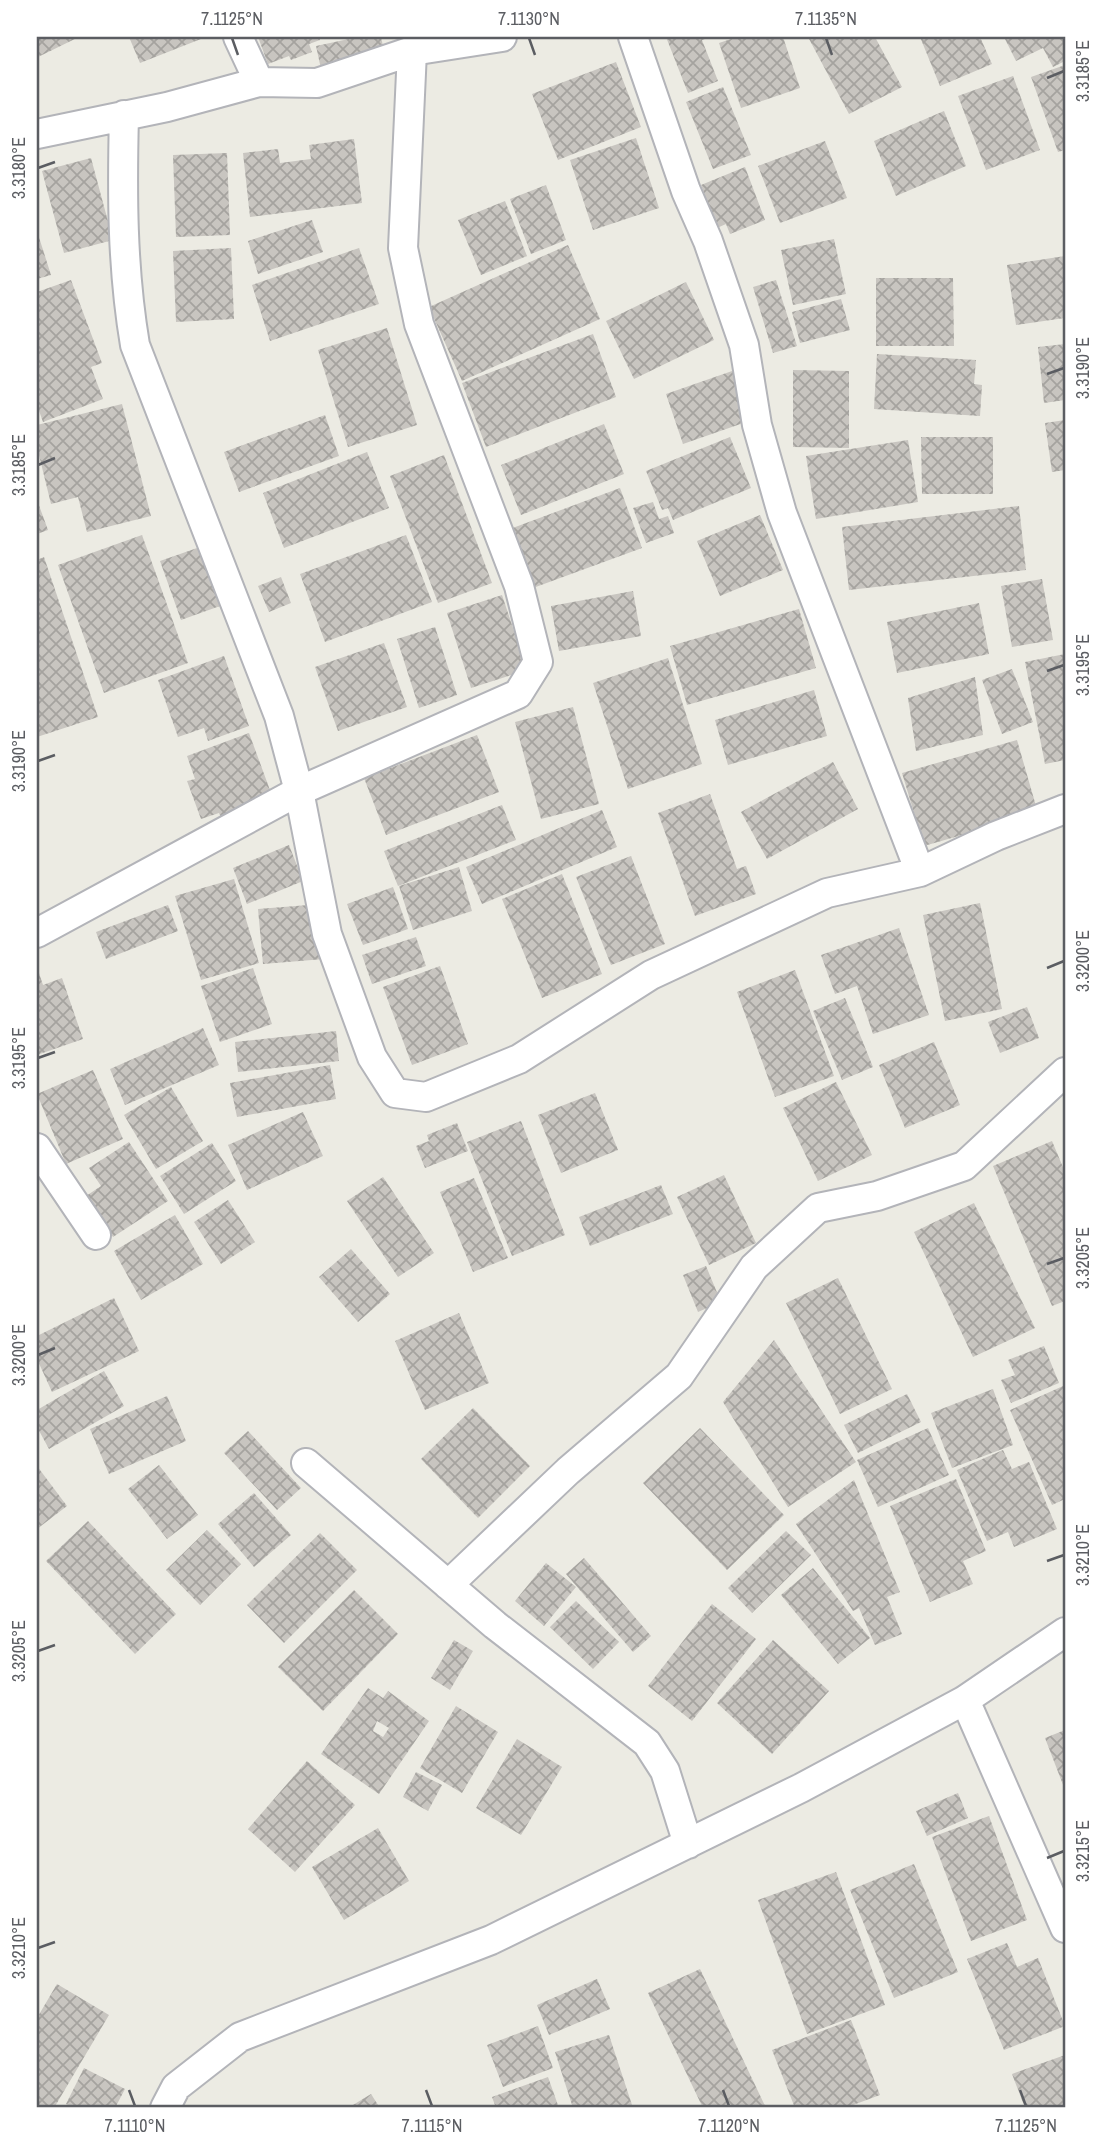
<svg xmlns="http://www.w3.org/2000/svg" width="1102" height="2145" font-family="'Archivo Narrow',sans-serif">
  <defs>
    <pattern id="building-cross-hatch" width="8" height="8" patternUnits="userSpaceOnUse" patternTransform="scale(1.75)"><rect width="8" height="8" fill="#c8c5c0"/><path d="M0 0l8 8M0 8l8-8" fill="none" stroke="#a5a39f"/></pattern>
  </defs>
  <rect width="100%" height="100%" fill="#ecebe3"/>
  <!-- building -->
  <path fill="url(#building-cross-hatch)" fill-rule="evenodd" d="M37,37h42l-41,20z
    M129,37h77l-66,26z
    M258,37h61l1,3 -11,4 3,8 -21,8 -2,-4 -21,8z
    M358,37h23l4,18 -64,14 -5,-23z
    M666,37h45l-9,3 16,41 -30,12z
    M737,37h46l17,51 -59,20 -22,-65z
    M808,37h67l27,50 -53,27z
    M920,37h60l12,27 -52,22z
    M1004,37h61v24l-12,6 -10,-19 -27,13z
    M616,62l25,65 -83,33 -26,-66z
    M1065,65v85l-7,2 -27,-75z
    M1013,76l27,74 -54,20 -28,-74z
    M723,87l28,68 -38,14 -27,-67z
    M944,111l22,55 -70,30 -22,-55z
    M636,138l23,70 -66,22 -23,-70z
    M354,139l8,64 -112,14 -7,-64 35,-4 2,14 31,-4 -2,-14z
    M825,141l22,57 -67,25 -22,-57z
    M227,153l3,82 -54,2 -3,-82z
    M91,158l22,82 -49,13 -22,-82z
    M745,167l20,53 -35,14 -4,-10 -9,4 -16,-43z
    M546,185l20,55 -35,14 -21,-55z
    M505,201l22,55 -46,19 -23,-55z
    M312,220l11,32 -65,22 -10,-33z
    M37,231l14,44 -14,4z
    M834,239l12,55 -53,11 -12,-55z
    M568,245l32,74 -138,62 -33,-74z
    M231,248l3,71 -58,3 -3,-71z
    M359,248l20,56 -109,37 -18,-56z
    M1065,256v62l-49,7 -9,-60z
    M876,278h77l1,68h-78z
    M71,280l31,83 -11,4 12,32 -60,23 -6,-17v-113z
    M776,280l21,66 -24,7 -20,-66z
    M686,282l28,58 -80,39 -28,-58z
    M841,299l9,31 -50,13 -8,-31z
    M387,328l30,97 -69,22 -30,-97z
    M593,334l23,63 -130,50 -24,-64z
    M1065,344v56l-21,3 -6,-56z
    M877,354l99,6 -2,24 8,1 -2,31 -106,-7z
    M735,370l17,50 -69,24 -17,-50z
    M793,370l56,1v77l-56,-1z
    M122,404l29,112 -64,16 -9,-35 -27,7 -14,-57v-22z
    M325,415l14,41 -100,36 -15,-40z
    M1065,420v50l-13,2 -7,-49z
    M604,424l20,50 -103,41 -20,-50z
    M730,437l21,51 -78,32 -5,-12 -6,2 -16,-39z
    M921,437h72v57h-71z
    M908,440l10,62 -102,17 -10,-63z
    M367,452l22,56 -105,40 -21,-55z
    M444,455l48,128 -54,20 -48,-127z
    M620,488l22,60 -109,40 -23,-59z
    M37,500l11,30 -11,4z
    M653,502l6,17 9,-3 6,17 -28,10 -13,-35z
    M1019,506l7,64 -177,20 -7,-63z
    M760,515l23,55 -63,26 -23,-55z
    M142,535l46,128 -84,30 -46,-128z
    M406,535l26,67 -107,40 -25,-68z
    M200,547l20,59 -39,14 -21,-59z
    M44,557l54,160 -61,20v-177z
    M281,577l10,26 -22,9 -11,-26z
    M1042,579l11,61 -41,7 -11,-61z
    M633,591l8,45 -82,15 -8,-45z
    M502,595l25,75 -56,18 -24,-75z
    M979,603l10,51 -92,19 -10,-51z
    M799,609l17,59 -129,37 -17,-59z
    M435,627l22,68 -38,13 -22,-69z
    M384,643l23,64 -69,24 -23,-64z
    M1065,654v106l-20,4 -20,-102z
    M224,656l25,70 -41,15 -4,-13 -26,9 -20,-57z
    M668,658l34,106 -74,25 -35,-106z
    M1012,669l21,53 -31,12 -20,-54z
    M975,677l8,58 -67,16 -8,-53z
    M814,690l13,46 -99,29 -13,-45z
    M573,707l26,97 -58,15 -26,-97z
    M249,733l25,68 -52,19 -3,-7 -18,6 -14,-38 8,-2 -8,-23z
    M477,735l22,57 -113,43 -22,-57z
    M1017,740l21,73 -114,33 -22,-73z
    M833,762l25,47 -91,50 -26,-47z
    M710,794l27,75 9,-3 10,28 -61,22 -37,-103z
    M502,805l14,35 -118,46 -14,-35z
    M602,810l15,37 -135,57 -16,-37z
    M289,845l14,36 -56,23 -14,-36z
    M631,856l34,88 -54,21 -35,-88z
    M459,867l13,44 -59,19 -14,-44z
    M562,874l40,100 -60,24 -40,-99z
    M234,879l25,84 -58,17 -26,-84z
    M393,887l15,42 -45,16 -16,-41z
    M980,903l22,106 -57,12 -22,-106z
    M321,904l3,55 -61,5 -5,-55z
    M168,905l10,26 -72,28 -10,-27z
    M899,928l30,87 -56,19 -16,-48 -22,8 -14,-39z
    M416,937l10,29 -54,18 -10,-29z
    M440,966l28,78 -56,21 -29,-78z
    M37,967l6,18 19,-7 21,61 -46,16z
    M253,968l19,56 -52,18 -19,-56z
    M795,970l39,106 -59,21 -38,-105z
    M845,998l28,69 -31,13 -29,-69z
    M1027,1007l12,31 -39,15 -12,-31z
    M203,1028l16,37 -94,40 -15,-36z
    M336,1031l3,30 -101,11 -3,-30z
    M934,1042l26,63 -55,23 -26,-63z
    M330,1065l6,34 -99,18 -7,-34z
    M93,1070l30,69 -57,25 -29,-70z
    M836,1082l36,73 -54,26 -35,-73z
    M171,1087l32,54 -47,28 -32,-54z
    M595,1093l23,57 -57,23 -23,-58z
    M303,1112l20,44 -76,34 -19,-45z
    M521,1121l44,114 -53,21 -45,-114z
    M457,1123l11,28 -43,17 -9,-22 13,-5 -2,-6z
    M1052,1141l13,31v129l-13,5 -59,-140z
    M129,1142l39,59 -55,36 -27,-41 15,-10 -12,-18z
    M212,1143l24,38 -52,33 -24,-38z
    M724,1175l32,68 -47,22 -32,-68z
    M383,1177l51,76 -36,24 -51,-76z
    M474,1178l34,80 -35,14 -33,-80z
    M661,1185l12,29 -83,32 -11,-29z
    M228,1200l27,42 -34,22 -27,-42z
    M974,1203l61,125 -62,29 -59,-125z
    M175,1215l28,49 -62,36 -27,-49z
    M351,1249l39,45 -32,28 -39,-45z
    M706,1266l15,36 -23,10 -15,-37z
    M838,1278l54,111 -52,25 -54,-111z
    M114,1298l25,53 -87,41 -15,-33v-23z
    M459,1313l30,70 -64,27 -30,-69z
    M774,1340l82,122 -68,45 -65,-105z
    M1044,1346l15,37 -48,20 -10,-23 14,-5 -7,-15z
    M104,1371l20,35 -75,43 -12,-22v-17z
    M1063,1386l2,113 -13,6 -42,-95z
    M993,1389l20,56 -61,23 -21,-55z
    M907,1394l14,28 -63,31 -14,-28z
    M167,1396l19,45 -77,33 -19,-45z
    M473,1408l57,58 -52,52 -57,-59z
    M700,1428l84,87 -57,55 -84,-87z
    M928,1428l21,47 -71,32 -21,-47z
    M248,1431l53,57 -24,22 -53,-57z
    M1003,1450l9,19 17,-7 28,67 -43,18 -6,-15 -21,9 -30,-71z
    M159,1465l39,50 -31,24 -39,-50z
    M37,1466l30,40 -30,23z
    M956,1479l30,72 -23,10 10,23 -43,18 -40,-96z
    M854,1480l46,112 -13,5 15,37 -27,11 -16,-37 -6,3 -57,-87z
    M254,1493l37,42 -37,32 -36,-43z
    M88,1521l88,93 -41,40 -89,-93z
    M207,1530l34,34 -41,41 -34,-35z
    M786,1531l25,24 -59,58 -24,-25z
    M320,1533l37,37 -73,73 -37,-38z
    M584,1558l67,78 -18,16 -67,-78z
    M546,1563l30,24 -32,39 -29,-25z
    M813,1568l57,70 -32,26 -57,-69z
    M354,1590l44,44 -75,77 -45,-44z
    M576,1601l43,41 -26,27 -43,-42z
    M712,1604l44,35 -64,82 -44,-35z
    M454,1640l19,11 -23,39 -19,-12z
    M773,1640l56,51 -57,63 -55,-51z
    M368,1688l15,10 5,-7 41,30 -50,73 -58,-40zM377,1721l12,7 -6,9 -10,-6z
    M456,1706l42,26 -36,61 -42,-25z
    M1065,1730v60l-20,-52z
    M517,1739l45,28 -41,68 -45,-27z
    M307,1761l48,44 -60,67 -47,-43z
    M416,1772l26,13 -14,26 -25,-14z
    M958,1793l10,25 -41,18 -11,-25z
    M989,1816l38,104 -56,21 -39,-104z
    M378,1828l31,53 -65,39 -32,-53z
    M914,1864l44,108 -64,26 -44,-108z
    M836,1872l49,133 -78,29 -49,-134z
    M1007,1943l10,24 21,-9 27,68 -61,24 -37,-91z
    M700,1969l66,139h-63l-55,-115z
    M597,1979l13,30 -61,26 -12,-30z
    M57,1984l52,31 -55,93h-16l-1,-90z
    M851,2020l29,75 -35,13h-50l-23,-58z
    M538,2026l15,42 -50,19 -16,-42z
    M609,2035l24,73h-60l-18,-56z
    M1065,2055v53h-40l-13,-34z
    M84,2068l41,21 -10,19h-42l-7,-4z
    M548,2077l11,31h-63l-4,-11z
    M371,2094l9,14h-32z"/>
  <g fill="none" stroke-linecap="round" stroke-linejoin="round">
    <!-- minor casing -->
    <g stroke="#b3b4b9" stroke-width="32">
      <path id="minor" d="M238,37l21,45
        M633,37l53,154 22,50 36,104 13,80 25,88 138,359
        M124,115c-2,78 -2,153 11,230l144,371 20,75 28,143 45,123 23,36 31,4 93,-38 132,-84 176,-82 93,-21 76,-36 69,-27
        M37,134l130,-27 92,-25 58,1 95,-32 90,-14
        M37,933l262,-142 219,-97 20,-32 -19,-76 -100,-262 -16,-76 9,-197
        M37,1148l59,87
        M306,1463l189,162 152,118 18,28 23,73
        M448,1585l120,-114 111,-95 75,-109 64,-59 59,-12 87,-30 101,-94
        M965,1700l100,228
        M165,2108l11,-21 64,-50 251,-97 310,-152 164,-88 100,-68"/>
    </g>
    <!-- minor -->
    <use href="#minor" stroke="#fff" stroke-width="28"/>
  </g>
  <!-- ticks -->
  <path fill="none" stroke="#5b5d62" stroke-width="2.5" d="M232,38l6,17M529,38l6,17M826,38l6,17M1047,78l17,-7M38,168l17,-6M1047,374l17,-6M38,465l17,-7M1047,671l17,-6M38,761l17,-6M1047,968l17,-7M38,1058l17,-6M1047,1264l17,-6M38,1355l17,-7M1047,1561l17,-6M38,1651l17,-6M1047,1858l17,-7M38,1948l17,-6M129,2090l6,16M426,2090l6,16M723,2090l6,16M1020,2090l6,16"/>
  <!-- border -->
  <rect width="1102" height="2145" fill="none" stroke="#ffffff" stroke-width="77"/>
  <rect x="38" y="38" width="1026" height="2068" fill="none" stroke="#5b5d62" stroke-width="2.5"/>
  <g font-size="18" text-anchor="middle" fill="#5b5d62">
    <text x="232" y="25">7.1125°N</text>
    <text x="529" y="25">7.1130°N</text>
    <text x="826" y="25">7.1135°N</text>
    <text transform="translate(1083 71) rotate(-90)" y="6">3.3185°E</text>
    <text transform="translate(19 168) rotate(-90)" y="6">3.3180°E</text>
    <text transform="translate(1083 368) rotate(-90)" y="6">3.3190°E</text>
    <text transform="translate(19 465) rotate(-90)" y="6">3.3185°E</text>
    <text transform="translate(1083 665) rotate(-90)" y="6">3.3195°E</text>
    <text transform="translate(19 761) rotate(-90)" y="6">3.3190°E</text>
    <text transform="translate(1083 961) rotate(-90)" y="6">3.3200°E</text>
    <text transform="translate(19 1058) rotate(-90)" y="6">3.3195°E</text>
    <text transform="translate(1083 1258) rotate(-90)" y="6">3.3205°E</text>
    <text transform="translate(19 1355) rotate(-90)" y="6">3.3200°E</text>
    <text transform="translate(1083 1555) rotate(-90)" y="6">3.3210°E</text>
    <text transform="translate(19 1651) rotate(-90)" y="6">3.3205°E</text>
    <text transform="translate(1083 1851) rotate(-90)" y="6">3.3215°E</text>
    <text transform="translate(19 1948) rotate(-90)" y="6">3.3210°E</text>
    <text x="135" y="2132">7.1110°N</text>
    <text x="432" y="2132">7.1115°N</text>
    <text x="729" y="2132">7.1120°N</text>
    <text x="1026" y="2132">7.1125°N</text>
  </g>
</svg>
